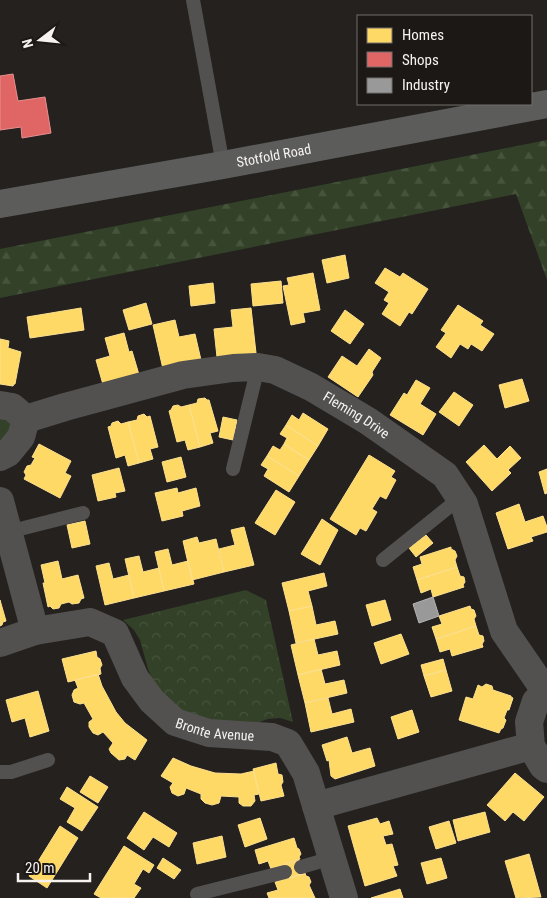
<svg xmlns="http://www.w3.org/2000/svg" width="547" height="898" font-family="'Roboto Condensed',sans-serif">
  <defs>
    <pattern id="forest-firs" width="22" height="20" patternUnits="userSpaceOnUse" patternTransform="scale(1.25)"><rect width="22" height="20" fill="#324127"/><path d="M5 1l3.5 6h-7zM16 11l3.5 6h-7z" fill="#46543c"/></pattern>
    <pattern id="park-crowns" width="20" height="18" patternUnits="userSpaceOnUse" patternTransform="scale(1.25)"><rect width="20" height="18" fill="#324127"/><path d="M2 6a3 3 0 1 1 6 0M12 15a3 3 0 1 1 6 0" fill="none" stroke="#46543c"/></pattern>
  </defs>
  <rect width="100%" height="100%" fill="#24211f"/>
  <!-- grass -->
  <path fill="#324127" d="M0,412l11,12 1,3 -12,19z"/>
  <!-- forest -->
  <path fill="url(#forest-firs)" d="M547,140v140l-31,-86 -516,104v-49z"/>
  <!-- park -->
  <path fill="url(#park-crowns)" d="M246,590l20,10 27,122 -13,-4 -12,1 -20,7 -13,1 -59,-19 -22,-24 -6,-15 -8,-29 -6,-10 -11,-10z"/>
  <!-- homes -->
  <path fill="#ffd966" stroke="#fce08f" d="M345,255l4,23 -22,5 -5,-23z
    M385,268l15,9 3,-4 25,16 -16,25 -3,-2 -9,14 -18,-12 7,-11 -5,-3 5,-8 -14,-9z
    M313,273l7,37 -17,3 2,9 -14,3 -8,-39 6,-1 -2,-7z
    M281,281l2,22 -30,3 -2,-22z
    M213,283l2,20 -24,3 -2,-20z
    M146,303l6,21 -23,6 -6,-20z
    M458,305l25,16 -3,4 14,9 -12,17 -11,-7 -3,5 -8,-5 -9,14 -15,-11 10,-14 -5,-3z
    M81,308l3,22 -54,8 -3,-21z
    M251,308l5,45 -39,4 -3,-28 19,-2 -2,-17z
    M345,310l19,14 -14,20 -19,-13z
    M175,320l4,17 16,-3 6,26 -38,9 -10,-44z
    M124,333l5,19 3,-1 8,27 -36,10 -8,-28 14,-4 -5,-18z
    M0,339l9,2 -1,7 13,4 -6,32h-1l-1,2 -13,-2z
    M369,349l12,9 -9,14 1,3 -15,22 -30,-20 14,-21 15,10z
    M522,379l7,22 -24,7 -6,-23z
    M416,380l14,8 -10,16 16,10 -13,21 -33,-20 14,-22 3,2z
    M454,392l19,13 -14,21 -20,-14z
    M205,398l2,2h2l9,31 -8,2 3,10 -13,4 -11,-42 8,-2 1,-4z
    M178,405l3,2 8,-2 11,42 -12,3 -3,-10 -8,2 -8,-31 2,-1 2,-4z
    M303,413l25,16 -10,17 -32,-21 6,-10 7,5z
    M144,414l3,3 3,-1 8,31 -8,2 3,10 -14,4 -11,-41 9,-2 1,-4z
    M223,417l14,3 -4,20 -14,-3z
    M118,421l3,3 7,-2 11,41 -11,3 -3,-11 -9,3 -8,-31 3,-1 1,-3z
    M286,425l32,21 -9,14 -25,-16 3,-6 -7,-4z
    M39,444l32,17 -6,12 6,3 -11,22 -36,-19 2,-4 -2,-3 3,-6 4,-1 4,-7 -3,-1z
    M284,444l25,16 -10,16 -32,-20 6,-10 7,4z
    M484,445l13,14 13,-13 11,12 -13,12 3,3 -19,18 -26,-29z
    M369,455l26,16 -4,6 5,3 -10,19 -6,-3 -8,13 5,3 -11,19 -6,-3 -4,7 -26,-16z
    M267,456l32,20 -10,16 -25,-16 4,-7 -7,-4z
    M181,457l5,20 -19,5 -5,-20z
    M119,468l6,23 -10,2 1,4 -18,4 -6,-26z
    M547,469v24l-2,1 -6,-22z
    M177,488l1,5 18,-5 4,18 -18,5 1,5 -21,5 -7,-28z
    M276,490l19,12 -20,33 -20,-12z
    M519,504l6,18 18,-6 4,11v5l-16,5 2,4 -25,8 -12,-36z
    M322,519l16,11 -18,35 -19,-11z
    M85,521l5,23 -18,4 -5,-23z
    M244,527l10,38 -30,7 -5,-23 16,-4 -4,-15z
    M426,535l7,8 -17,14 -7,-9z
    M197,537l2,6 17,-4 8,33 -32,8 -9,-39z
    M451,547v2l4,2 2,5 -2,4 2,7 -40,13 -4,-13 9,-3 -2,-7z
    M168,549l4,16 16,-4 6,23 -30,7 -9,-39z
    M139,556l4,16 16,-4 5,23 -30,7 -9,-39z
    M58,561l4,18 16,-4 6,23 -3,1 -2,4 -7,1 -3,-2 -8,2 -2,4 -6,1 -3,-3 -2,1 -5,-24h2l-4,-18z
    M109,563l4,16 16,-4 5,23 -29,7 -9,-39z
    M457,567l3,9 4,1 1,5 -2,3 1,2 -31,10 -2,-8 -10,4 -4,-13z
    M324,573l3,13 -19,5 4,15 -23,5 -7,-28z
    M0,600l6,21 -3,1 -1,3 -2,1z
    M385,600l6,20 -19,6 -6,-21z
    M312,606l4,19 19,-4 3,13 -42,9 -7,-32z
    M470,606l1,3 3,1 2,6 -2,3 2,7 -40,13 -4,-12 10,-3 -3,-8z
    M476,626l3,9 4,1 1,5 -2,3 1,3 -31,9 -2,-7 -10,3 -4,-13z
    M401,634l8,20 -28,10 -7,-21z
    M314,639l4,16 19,-4 3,14 -42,10 -7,-30z
    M96,651l1,6 3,2 2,6 -2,3 1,6 -33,8 -6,-23z
    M443,659l3,11 -22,6 -3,-11z
    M321,669l4,15 19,-4 3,13 -42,10 -7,-28z
    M446,670l6,21 -21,6 -7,-21z
    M98,674l4,12 14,26 9,11 22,17 -12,20 -8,-5 -2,4 -6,1 -8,-7 -2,-4 4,-6 -10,-11 -5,3 -5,-2 -4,-6v-5l4,-3 -9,-16 -4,1 -6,-2 -2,-7 2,-5 4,-2 -3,-8z
    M486,684l6,2 1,4 18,6v1l2,1 -4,12h-2l-3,8 2,2 -3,8 -2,1 -2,4 -40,-13 7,-23 7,2 5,-14 4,2z
    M38,691l11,40 -19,6 -5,-19 -13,4 -6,-22z
    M328,698l4,16 19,-5 3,13 -43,10 -6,-29z
    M412,710l7,22 -21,7 -7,-22z
    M347,737l5,16 18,-5 5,18 -40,13 -4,-3 -2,-16 -2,1 -5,-16z
    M173,758l18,8 24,7 26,1 13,-3 5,23 -5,1 1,6 -4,5h-8l-4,-3v-6l-18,-1 -2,7 -7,2 -7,-2 -4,-4v-5l-15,-6 -2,6 -6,2 -6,-3 -2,-6 3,-4 -12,-7z
    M276,763l2,11 4,1 1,7 -2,3 3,11 -23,5 -8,-32z
    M515,773l29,24 -20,24 -11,-9 -8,9 -18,-16z
    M90,776l18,11 -10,16 -18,-11z
    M67,787l31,20 -16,24 -15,-9 8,-14 -15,-9z
    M144,812l33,21 -8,14 -16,-10 -9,13 -17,-12z
    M485,812l5,20 -32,9 -5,-21z
    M260,818l7,21 -22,8 -7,-22z
    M377,818l3,6 9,-3 4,13 -10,2 3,9 6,-1 6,21 -5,1 4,10 -32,10 -17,-60z
    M449,821l7,22 -20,6 -7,-22z
    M60,826l18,12 -31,50 -18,-12z
    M222,836l4,21 -29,7 -4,-21z
    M294,838l3,10 2,1 2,5 -2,3 1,2 -29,10 -3,-8 -9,3 -4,-14z
    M124,846l30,19 -5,8 -6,-4 -9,15 7,4 -7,10h-33l-7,-4z
    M529,854l12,43 -25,1 -11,-37z
    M163,858l18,12 -7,9 -17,-11z
    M441,858l6,20 -20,6 -6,-21z
    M299,860l5,14 -17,5 -4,-14z
    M305,873l1,3 3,1 2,5 -2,3 6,13h-46l-2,-5 11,-3 -3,-8z
    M400,889l3,9h-32z"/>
  <!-- shops -->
  <path fill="#e06666" stroke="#e6908f" d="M13,74l5,27 27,-4 6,36 -29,5 -1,-11 -21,3v-54z"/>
  <!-- industry -->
  <path fill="#999" stroke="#b5b4b3" d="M433,597l6,19 -20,7 -6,-19z"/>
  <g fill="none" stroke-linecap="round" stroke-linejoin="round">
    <!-- lane -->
    <path stroke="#52514f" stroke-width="14" d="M193,0l30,165
      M233,469l25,-102
      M8,532l75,-19
      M383,560l77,-62
      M0,772h11l37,-12
      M301,867l31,-9
      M197,894l88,-22"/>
    <!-- street -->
    <g stroke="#52514f" stroke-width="28">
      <path d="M0,405l12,2 14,12 -5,18 -13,16 -8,4"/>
      <path id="s1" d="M26,419l39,-12 118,-32 50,-7 25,-1 17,3 36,17 57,34 77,54 19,29 40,127 42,61"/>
      <path d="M0,501l35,130"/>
      <path id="s2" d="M0,643l35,-12 55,-9 25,11 20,45 17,23 23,21 34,11 63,4 16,6 18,30 38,125"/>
      <path d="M547,692l-11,9 -7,21 2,24 12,20 4,3"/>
      <path d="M316,806l215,-60"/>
    </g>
    <!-- secondary -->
    <path stroke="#5c5c5a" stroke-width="28" id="s3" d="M0,204l223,-39 324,-61"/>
  </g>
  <g text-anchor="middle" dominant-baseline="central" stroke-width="5" stroke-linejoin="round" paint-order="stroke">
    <!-- street labels -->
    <g font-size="14" fill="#f5f2f0" stroke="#1c1815">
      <text stroke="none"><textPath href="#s3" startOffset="278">Stotfold Road</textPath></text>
      <text stroke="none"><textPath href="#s1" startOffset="349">Fleming Drive</textPath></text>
      <text stroke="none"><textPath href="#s2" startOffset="270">Bronte Avenue</textPath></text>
    </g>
  </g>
  <!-- legend -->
  <rect x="357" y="15" width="175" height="90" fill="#1c1815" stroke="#736f6d"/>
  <rect x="367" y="28" width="25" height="15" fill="#ffd966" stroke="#736f6d"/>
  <text x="402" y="40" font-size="15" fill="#f5f2f0">Homes</text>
  <rect x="367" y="52" width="25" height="15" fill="#e06666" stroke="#736f6d"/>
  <text x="402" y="65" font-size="15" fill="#f5f2f0">Shops</text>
  <rect x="367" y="78" width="25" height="15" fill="#999999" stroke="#736f6d"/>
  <text x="402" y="90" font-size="15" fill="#f5f2f0">Industry</text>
  <!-- north arrow -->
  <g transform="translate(40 40) rotate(254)" stroke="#1c1815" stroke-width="4" paint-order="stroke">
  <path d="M0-4L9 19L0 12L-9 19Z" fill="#f5f2f0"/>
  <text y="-8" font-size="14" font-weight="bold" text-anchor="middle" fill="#f5f2f0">N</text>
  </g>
  <!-- scale -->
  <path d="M18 873v8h72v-8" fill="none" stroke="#f5f2f0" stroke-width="2.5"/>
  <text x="25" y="873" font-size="15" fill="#f5f2f0" stroke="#1c1815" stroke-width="4" paint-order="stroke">20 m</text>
</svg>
